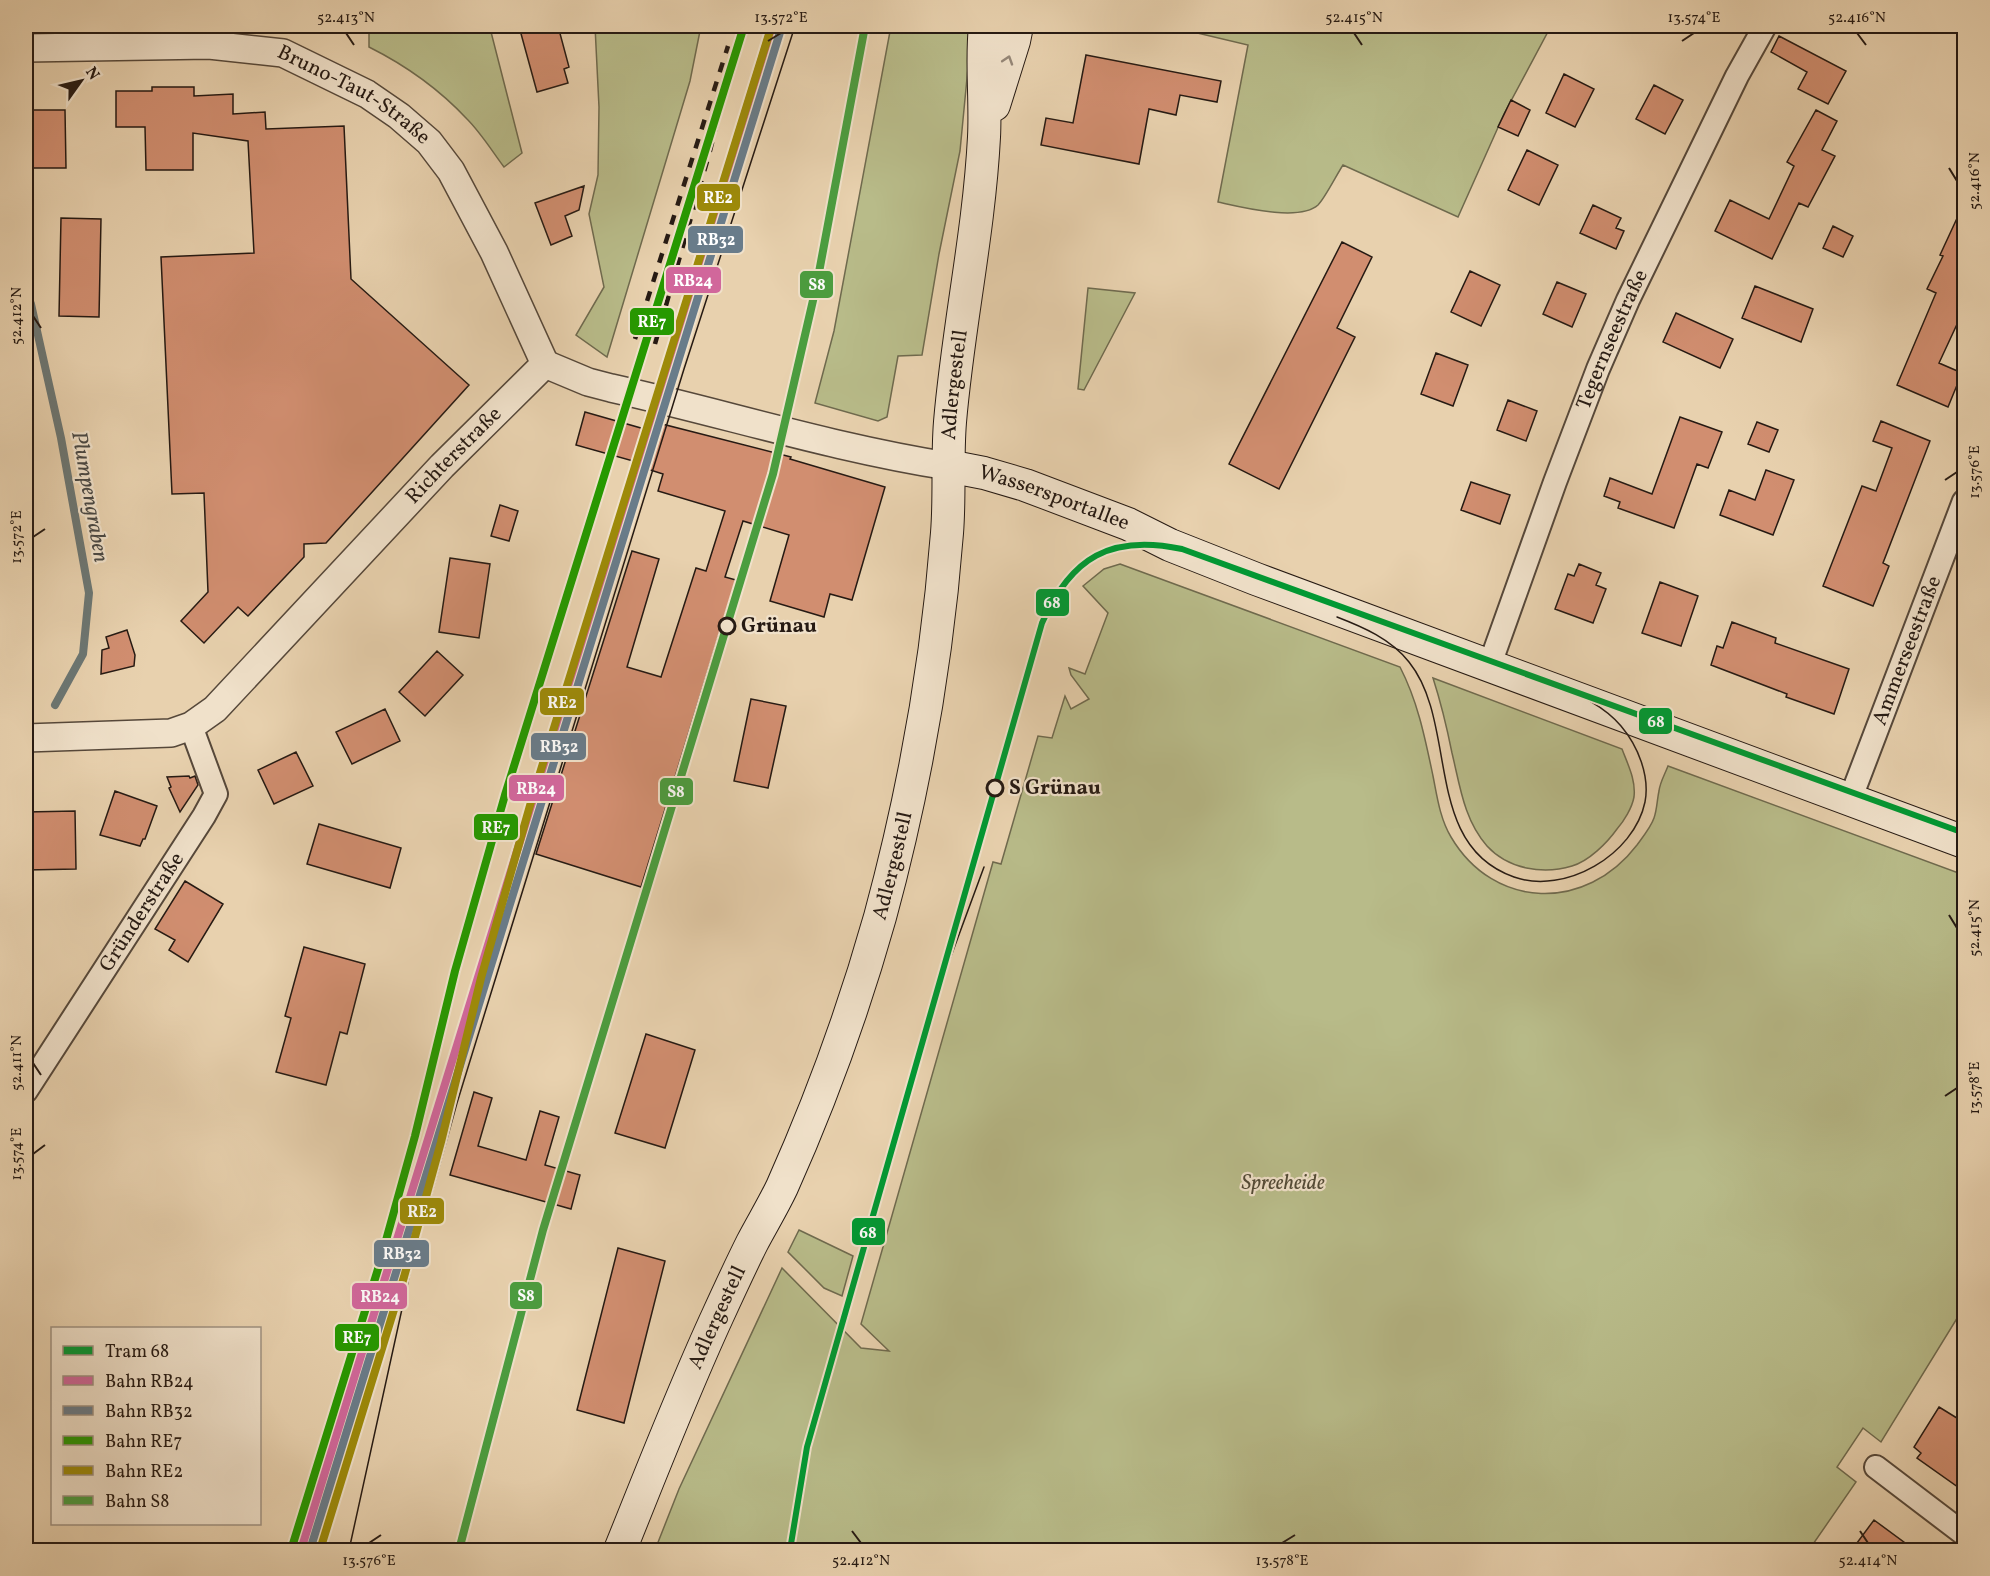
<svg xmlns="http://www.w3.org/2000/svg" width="1990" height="1576" font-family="Vollkorn,serif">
  <rect width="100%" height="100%" fill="#e8d1ae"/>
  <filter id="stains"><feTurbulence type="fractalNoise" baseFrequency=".00333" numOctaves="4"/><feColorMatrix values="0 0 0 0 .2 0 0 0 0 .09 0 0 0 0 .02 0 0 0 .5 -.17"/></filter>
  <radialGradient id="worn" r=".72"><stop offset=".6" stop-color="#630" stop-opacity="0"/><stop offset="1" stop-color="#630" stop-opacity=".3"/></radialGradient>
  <!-- green -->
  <path fill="#b8bb89" stroke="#6f6a4e" stroke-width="1.5" d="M595,26h106l-11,55 -83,276 -31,-22 28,-48 -15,-73 9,-39 1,-68z
    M891,26h81l-12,125 -21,103 -17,101 -24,1 -11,61 -9,4 -63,-18 19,-72z
    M1168,26h383l-47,88 -46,103 -115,-52c-6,9 -18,33 -25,40 -19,17 -77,2 -100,-3l30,-157z
    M369,28h121l32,125 -18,14c-12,-16 -23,-34 -37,-48 -28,-30 -62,-54 -98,-72z
    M1088,288l47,5 -51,97 -6,-1z
    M1120,564l280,103c18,35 25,71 33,109 4,20 7,43 18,61 43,73 135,75 186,8 5,-7 14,-18 17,-27 3,-8 3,-18 5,-27 1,-9 6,-17 9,-25l296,109v432l-83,135 -18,-14 -26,39 19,15 -47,68h-1154l24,-61 103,-221 79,80 28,3 -28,-27 132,-462 8,2 37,-128 14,2 13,-42 6,13 18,-10 -18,-24 -2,-7 16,6 23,-61 -25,-27 21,-17z
    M1433,678l189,71c6,16 14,31 12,48 -2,11 -10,24 -17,32 -10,14 -28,32 -45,37 -29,9 -64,3 -85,-20 -23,-26 -27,-60 -35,-93 -5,-25 -11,-50 -19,-75z
    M799,1230l54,26 -11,40 -18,-8 -36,-36z"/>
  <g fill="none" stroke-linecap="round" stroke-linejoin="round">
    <!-- stream -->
    <path stroke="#6c7774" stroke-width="8" d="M26,292l5,12 30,134 28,155 -6,61 -28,51"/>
  </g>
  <!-- building -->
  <path fill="#d18e70" stroke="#261a13" stroke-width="1.5" d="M537,26h21l11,41 -5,2 4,14 -31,9 -17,-62z
    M1779,36l67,35 -18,33 -30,-15 9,-17 -36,-20z
    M1086,55l135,26 -4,21 -37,-7 -4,20 -27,-6 -10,55 -98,-19 5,-27 27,5z
    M1564,74l30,15 -19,38 -29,-14z
    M1654,85l29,15 -18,34 -29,-15z
    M152,87h42v9l39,-2v20l32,-2 1,17 78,-3 7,153 118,106 -143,158 -22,1v13l-56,59 -10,-9 -34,36 -23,-22 27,-29 -4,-99 -32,1 -11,-237 93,-4 -6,-112 -55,-8v37h-47l-1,-43h-29v-36h36z
    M1511,100l19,10 -12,26 -20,-9z
    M26,110h39l1,58h-39z
    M1816,110l21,11 -15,29 13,6 -27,51 -9,-4 -27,56 -57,-28 15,-31 39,19 25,-53 -7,-4z
    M1527,150l31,15 -19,40 -31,-15z
    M584,186l-5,24 -14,6 7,20 -21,9 -16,-42z
    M1965,201v106l-26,56 23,10 -14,34 -51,-22 39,-92 -9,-4 16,-33 -3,-1z
    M1593,205l28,13 -5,10 8,3 -8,18 -36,-16z
    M61,218l40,1 -2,98 -40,-1z
    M1833,226l20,10 -10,21 -20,-9z
    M1342,242l30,15 -35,71 18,9 -76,152 -50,-25z
    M1470,271l30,14 -19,41 -30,-14z
    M1557,282l29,12 -14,33 -29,-13z
    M1755,286l58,23 -12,33 -59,-24z
    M1676,313l57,26 -13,29 -57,-26z
    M1436,353l32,12 -15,41 -32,-12z
    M1508,400l29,11 -11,30 -29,-11z
    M585,412l70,20 3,-9 133,34 -1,2 95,28 -33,113 -22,-6 -6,23 -54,-16 19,-66 -46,-14 -18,56 11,3 -95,307 -105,-33 96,-303 27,8 -32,108 34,10 35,-109 10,3 19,-60 -67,-20 5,-17 -19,-6v-4l-68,-19z
    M1680,417l42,15 -14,36 -11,-4 -23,64 -56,-20 2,-6 -16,-6 6,-18 42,16z
    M1881,421l49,20 -47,122 6,3 -16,40 -50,-20 39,-100 14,5 16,-43 -19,-7z
    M1757,422l21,8 -9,22 -21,-8z
    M1766,470l28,10 -21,55 -53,-20 9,-25 26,10z
    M1471,482l39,13 -10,29 -39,-14z
    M500,505l18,6 -9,30 -18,-5z
    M450,558l40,6 -11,74 -40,-6z
    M1579,564l22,9 -5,12 10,4 -13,34 -38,-14 13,-35 6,2z
    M1660,582l38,14 -17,50 -39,-13z
    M1732,622l44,16 -1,5 74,26 -15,45 -48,-17 1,-3 -76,-29 6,-19 6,2z
    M127,630l8,25 -1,11 -33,8 1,-24 7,-2 -3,-11z
    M437,651l26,24 -38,41 -26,-24z
    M751,699l35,7 -18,82 -34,-7z
    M385,709l15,32 -48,23 -16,-32z
    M296,752l17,34 -39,18 -16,-34z
    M189,776l1,2 5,-2 3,9 -18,27 -11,-24 2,-1 -4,-10z
    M115,791l42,15 -12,33h-2l-3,7 -40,-11z
    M75,811l1,58 -50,1v-58z
    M319,824l82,24 -11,40 -83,-24z
    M185,881l38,23 -35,58 -19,-12 6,-10 -20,-11z
    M304,947l61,17 -18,70 -7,-2 -14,53 -50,-13 15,-54 -6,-2z
    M646,1034l49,16 -30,98 -50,-15z
    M474,1092l18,6 -14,48 48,14 14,-49 19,6 -14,48 35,10 -9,34 -121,-34z
    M618,1248l47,13 -41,162 -47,-13z
    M1939,1407l26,16v69l-48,-34 4,-5 -7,-6z
    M1874,1520l42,31h-65z"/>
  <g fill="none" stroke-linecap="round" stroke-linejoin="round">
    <!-- minor casing -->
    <g stroke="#56483a" stroke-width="26">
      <g id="minor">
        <path id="s1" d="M1489,667l66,-185 43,-113 30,-69 109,-224 28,-50"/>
        <path id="s2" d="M1850,800l114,-299"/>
        <path id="s3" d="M26,1091l178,-275 12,-22 -25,-68"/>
        <path d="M1876,1467l88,67"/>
      </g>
    </g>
    <!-- tertiary casing -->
    <g stroke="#56483a" stroke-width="30">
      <g id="tertiary">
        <path id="s4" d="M26,48l183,-3 74,8 84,41 32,22 30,26 22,29 43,81 51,112"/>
        <path d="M545,364l43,18 23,6c112,25 222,60 337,78"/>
        <path id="s5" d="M26,738l145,-5 20,-7 24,-17 227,-243 103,-102"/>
      </g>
    </g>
    <!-- secondary casing -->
    <g stroke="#261a13" stroke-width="34">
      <g id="secondary">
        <path d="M994,105l20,-64 3,-15"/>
        <path id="s6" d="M948,466l36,7 41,12 103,39 42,21 86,34 708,263"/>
        <path id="s7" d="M620,1550c32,-79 62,-157 98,-235 11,-24 22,-48 34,-72 10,-19 21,-37 30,-56 39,-87 72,-178 98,-270 34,-125 57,-254 67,-384 3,-37 0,-74 3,-111 8,-95 29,-189 34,-285 2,-37 -3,-75 1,-111"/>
      </g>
    </g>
    <!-- minor -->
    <use href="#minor" stroke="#f0e1ca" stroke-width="22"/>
    <!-- tertiary -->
    <use href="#tertiary" stroke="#f0e1ca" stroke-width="27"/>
    <!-- secondary -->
    <use href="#secondary" stroke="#f0e1ca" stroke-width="32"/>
    <!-- tram -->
    <path stroke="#261a13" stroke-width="1.5" d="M1337,617c26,10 54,22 72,45 50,62 13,183 105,215 51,18 120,-22 131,-75 5,-26 -7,-56 -24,-76 -17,-20 -41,-31 -65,-40
      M933,1005l51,-138
      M349,1550l62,-282 46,-165 227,-734 111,-343"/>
    <!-- rail -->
    <path stroke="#261a13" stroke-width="4.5" stroke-dasharray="10 10" stroke-linecap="butt" d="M635,339l93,-293
      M655,344l55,-193 31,-125"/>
    <!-- rail-1 casing -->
    <g stroke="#f0e1ca" stroke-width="12">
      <path id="rail-1" d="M301,1550l471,-1524"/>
    </g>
    <!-- rail-2 casing -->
    <g stroke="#f0e1ca" stroke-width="12">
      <path id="rail-2" d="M310,1550l471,-1521"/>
    </g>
    <!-- rail-3 casing -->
    <g stroke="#f0e1ca" stroke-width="12">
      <path id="rail-3" d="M292,1547l86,-278 37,-133 40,-165 50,-176 239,-769"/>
    </g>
    <!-- rail-4 casing -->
    <g stroke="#f0e1ca" stroke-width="12">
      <path id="rail-4" d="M320,1550l84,-273 37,-135 40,-164 50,-176 239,-771"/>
    </g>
    <!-- rail-5 casing -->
    <g stroke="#f0e1ca" stroke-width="12">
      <path id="rail-5" d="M459,1550l84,-320 230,-756 44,-191 48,-257"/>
    </g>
    <!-- rail-1 -->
    <use href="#rail-1" stroke="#d1679b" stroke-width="8"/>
    <!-- rail-2 -->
    <use href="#rail-2" stroke="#697c8a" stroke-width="8"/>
    <!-- rail-3 -->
    <use href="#rail-3" stroke="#269900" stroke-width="8"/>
    <!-- rail-4 -->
    <use href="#rail-4" stroke="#9d8a09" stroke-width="8"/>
    <!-- rail-5 -->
    <use href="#rail-5" stroke="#4b9d3f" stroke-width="8"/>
    <!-- tram-1 casing -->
    <g stroke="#f0e1ca" stroke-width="10">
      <path id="tram-1" d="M790,1550l17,-103 235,-824c29,-66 69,-89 140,-74l782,284"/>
    </g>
    <!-- tram-1 -->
    <use href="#tram-1" stroke="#093" stroke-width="6"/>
  </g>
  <!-- one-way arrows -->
  <defs><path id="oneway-chevron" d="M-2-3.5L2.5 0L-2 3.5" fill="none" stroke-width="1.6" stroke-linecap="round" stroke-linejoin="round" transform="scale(1.5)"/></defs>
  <use stroke="#958778" href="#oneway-chevron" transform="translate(1008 60) rotate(-72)"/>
  <!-- ticks -->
  <path fill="none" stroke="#261a13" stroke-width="2" d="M346,33l8,12M1354,33l8,12M1857,33l9,12M768,41l13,-8M1682,41l12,-8M1949,168l8,13M33,316l8,12M1945,480l12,-8M33,537l12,-8M1949,915l8,13M33,1063l8,12M1945,1096l12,-8M33,1154l12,-9M852,1531l9,12M1860,1531l8,12M369,1543l12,-8M1282,1543l13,-8"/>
  <!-- markers -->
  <g fill="#f0e1ca" stroke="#261a13" stroke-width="3">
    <circle cx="727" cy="626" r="8"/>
    <circle cx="995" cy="788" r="8"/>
  </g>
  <g text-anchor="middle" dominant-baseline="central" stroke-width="4.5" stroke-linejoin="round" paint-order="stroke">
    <!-- street labels -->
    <g font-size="21" fill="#261a13" stroke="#f0e1ca">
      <text stroke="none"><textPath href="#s4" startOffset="340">Bruno-Taut-Straße</textPath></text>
      <text stroke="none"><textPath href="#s1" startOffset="350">Tegernseestraße</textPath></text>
      <text stroke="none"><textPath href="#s7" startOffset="1224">Adlergestell</textPath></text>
      <text stroke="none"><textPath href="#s5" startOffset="544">Richterstraße</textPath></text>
      <text stroke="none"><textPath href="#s6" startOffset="111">Wassersportallee</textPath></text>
      <text stroke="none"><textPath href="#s2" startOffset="160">Ammerseestraße</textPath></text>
      <text stroke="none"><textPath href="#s7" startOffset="738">Adlergestell</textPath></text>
      <text stroke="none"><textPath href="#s3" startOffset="213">Gründerstraße</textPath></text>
      <text stroke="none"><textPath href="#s7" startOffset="252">Adlergestell</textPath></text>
    </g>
    <!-- stop labels -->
    <g font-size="21" font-weight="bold" fill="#261a13" stroke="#f0e1ca" text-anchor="start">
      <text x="741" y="626">Grünau</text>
      <text x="1009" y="788">S Grünau</text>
    </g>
    <!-- park labels -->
    <g font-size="21" font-style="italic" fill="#524a36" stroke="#f0e1ca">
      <text x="1283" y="1183">Spreeheide</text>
    </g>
    <!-- water labels -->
    <g font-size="22" font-style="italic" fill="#494844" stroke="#f0e1ca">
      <text transform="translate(89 497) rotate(80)">Plumpengraben</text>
    </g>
  </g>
  <g stroke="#f0e1ca" stroke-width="2">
    <rect x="696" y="183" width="45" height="29" rx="6" fill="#9d8a09"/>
    <rect x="687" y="225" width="57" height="29" rx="6" fill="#697c8a"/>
    <rect x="665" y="266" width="57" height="28" rx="6" fill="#d1679b"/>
    <rect x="799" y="270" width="35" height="29" rx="6" fill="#4b9d3f"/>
    <rect x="629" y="307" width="46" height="29" rx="6" fill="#269900"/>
    <rect x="1035" y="588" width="35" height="29" rx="6" fill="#093"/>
    <rect x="539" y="687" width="46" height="29" rx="6" fill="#9d8a09"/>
    <rect x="1638" y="707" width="35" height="28" rx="6" fill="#093"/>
    <rect x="530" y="732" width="57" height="29" rx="6" fill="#697c8a"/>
    <rect x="508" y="774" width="57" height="28" rx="6" fill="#d1679b"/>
    <rect x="659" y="777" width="35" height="29" rx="6" fill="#4b9d3f"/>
    <rect x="473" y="813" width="46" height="28" rx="6" fill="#269900"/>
    <rect x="399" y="1197" width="46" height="28" rx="6" fill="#9d8a09"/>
    <rect x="851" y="1217" width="35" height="29" rx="6" fill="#093"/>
    <rect x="373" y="1239" width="57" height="29" rx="6" fill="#697c8a"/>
    <rect x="509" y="1281" width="34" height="29" rx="6" fill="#4b9d3f"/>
    <rect x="351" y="1282" width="57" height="28" rx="6" fill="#d1679b"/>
    <rect x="334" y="1323" width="46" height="29" rx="6" fill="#269900"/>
  </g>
  <g font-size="16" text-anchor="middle" font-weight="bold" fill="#fff">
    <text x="718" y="203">RE2</text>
    <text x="716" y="245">RB32</text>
    <text x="693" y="286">RB24</text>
    <text x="817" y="290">S8</text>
    <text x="652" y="327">RE7</text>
    <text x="1052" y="608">68</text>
    <text x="562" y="708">RE2</text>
    <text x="1656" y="727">68</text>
    <text x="559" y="752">RB32</text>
    <text x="536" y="794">RB24</text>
    <text x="676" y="797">S8</text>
    <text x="496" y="833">RE7</text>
    <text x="422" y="1217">RE2</text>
    <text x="868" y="1238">68</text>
    <text x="402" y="1259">RB32</text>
    <text x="526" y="1301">S8</text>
    <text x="380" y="1302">RB24</text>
    <text x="357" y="1343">RE7</text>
  </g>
  <!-- margin -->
  <rect width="1990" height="1576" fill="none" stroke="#e8d1ae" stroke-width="66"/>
  <!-- legend -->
  <rect x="51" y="1327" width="210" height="198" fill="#f0e1ca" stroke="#9f9181" stroke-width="1.5"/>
  <rect x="63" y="1346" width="30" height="9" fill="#009933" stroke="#9f9181" stroke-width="1.5"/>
  <text x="105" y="1357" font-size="18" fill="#261a13">Tram 68</text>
  <rect x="63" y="1376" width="30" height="9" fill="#d1679b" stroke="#9f9181" stroke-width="1.5"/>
  <text x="105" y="1387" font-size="18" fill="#261a13">Bahn RB24</text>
  <rect x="63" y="1406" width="30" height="9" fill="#697c8a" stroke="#9f9181" stroke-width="1.5"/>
  <text x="105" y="1417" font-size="18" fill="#261a13">Bahn RB32</text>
  <rect x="63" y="1436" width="30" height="9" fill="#269900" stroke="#9f9181" stroke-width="1.5"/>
  <text x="105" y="1447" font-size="18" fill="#261a13">Bahn RE7</text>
  <rect x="63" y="1466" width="30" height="9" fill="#9d8a09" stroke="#9f9181" stroke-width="1.5"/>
  <text x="105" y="1477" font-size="18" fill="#261a13">Bahn RE2</text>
  <rect x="63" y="1496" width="30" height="9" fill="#4b9d3f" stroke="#9f9181" stroke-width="1.5"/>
  <text x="105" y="1507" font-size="18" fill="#261a13">Bahn S8</text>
  <!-- north arrow -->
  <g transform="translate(81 81) rotate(56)" stroke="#f0e1ca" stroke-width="4.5" paint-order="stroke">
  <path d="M0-4.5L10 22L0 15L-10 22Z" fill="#261a13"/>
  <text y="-9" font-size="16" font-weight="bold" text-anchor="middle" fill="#261a13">N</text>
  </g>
  <rect x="33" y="33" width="1924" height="1510" fill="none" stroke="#261a13" stroke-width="2"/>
  <g font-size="15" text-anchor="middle" fill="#261a13">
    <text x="346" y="22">52.413°N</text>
    <text x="781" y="22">13.572°E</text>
    <text x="1354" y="22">52.415°N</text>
    <text x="1694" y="22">13.574°E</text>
    <text x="1857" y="22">52.416°N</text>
    <text transform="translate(1974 181) rotate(-90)" y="5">52.416°N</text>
    <text transform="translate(16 316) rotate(-90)" y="5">52.412°N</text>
    <text transform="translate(1974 472) rotate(-90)" y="5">13.576°E</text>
    <text transform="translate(16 537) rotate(-90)" y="5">13.572°E</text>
    <text transform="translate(1974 928) rotate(-90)" y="5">52.415°N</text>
    <text transform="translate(16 1063) rotate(-90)" y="5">52.411°N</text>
    <text transform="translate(1974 1088) rotate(-90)" y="5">13.578°E</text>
    <text transform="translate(16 1154) rotate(-90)" y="5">13.574°E</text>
    <text x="369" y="1565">13.576°E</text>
    <text x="861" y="1565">52.412°N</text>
    <text x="1282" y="1565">13.578°E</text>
    <text x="1868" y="1565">52.414°N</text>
  </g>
  <rect width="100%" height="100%" filter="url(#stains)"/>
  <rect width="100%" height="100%" fill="url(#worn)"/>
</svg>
